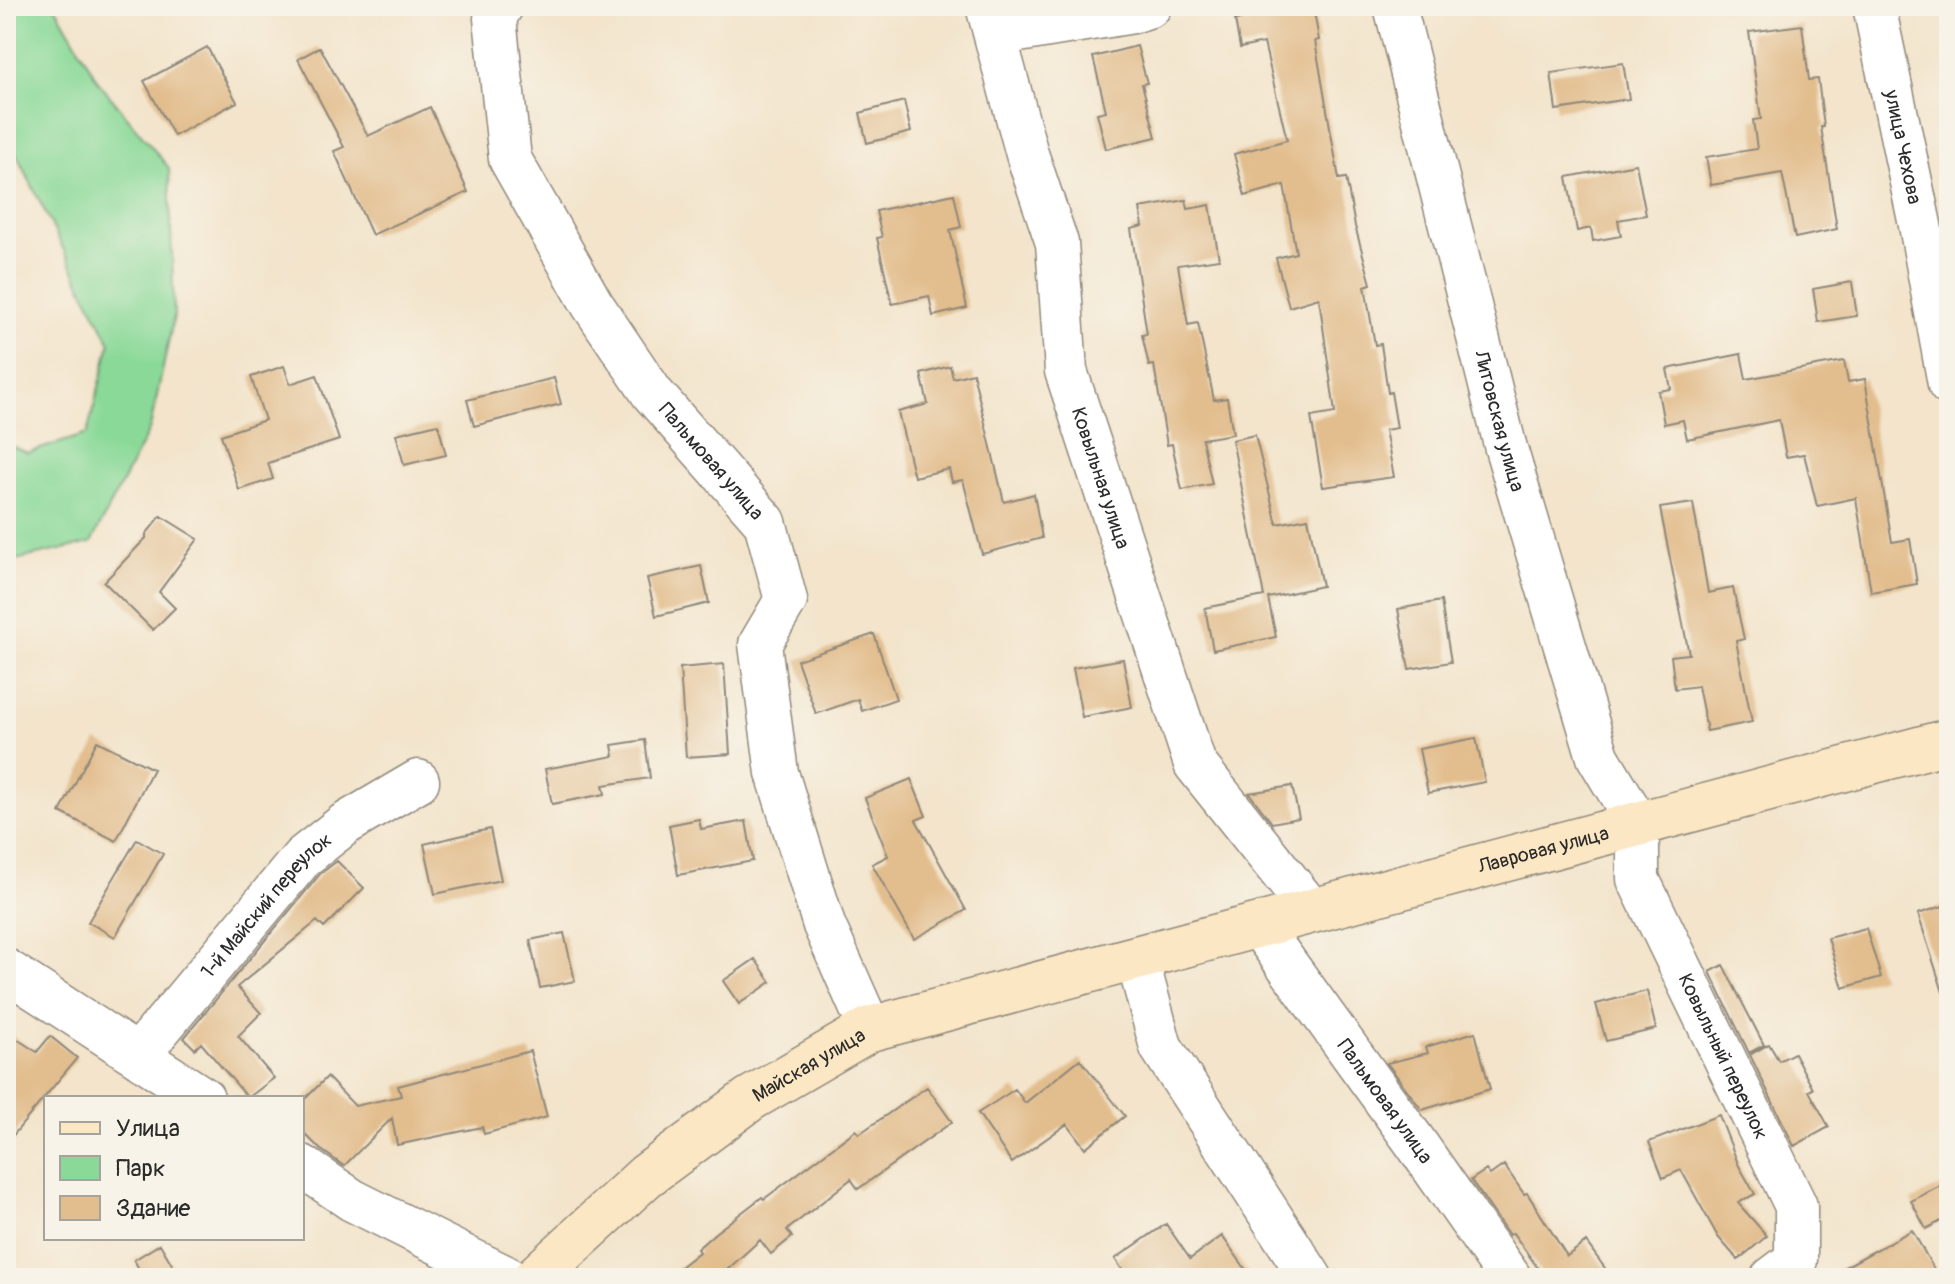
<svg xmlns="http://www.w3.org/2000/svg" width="1955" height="1284" font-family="Pangolin,sans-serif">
  <rect width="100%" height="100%" fill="#f7f3e8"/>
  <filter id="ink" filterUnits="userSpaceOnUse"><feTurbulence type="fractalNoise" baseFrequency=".0125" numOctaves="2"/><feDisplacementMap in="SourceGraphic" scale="16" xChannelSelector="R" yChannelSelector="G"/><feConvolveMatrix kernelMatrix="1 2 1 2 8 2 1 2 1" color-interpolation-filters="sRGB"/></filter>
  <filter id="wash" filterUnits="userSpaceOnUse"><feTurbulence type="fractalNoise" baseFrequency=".006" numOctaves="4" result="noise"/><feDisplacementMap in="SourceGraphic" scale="32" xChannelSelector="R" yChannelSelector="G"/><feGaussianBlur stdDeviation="1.8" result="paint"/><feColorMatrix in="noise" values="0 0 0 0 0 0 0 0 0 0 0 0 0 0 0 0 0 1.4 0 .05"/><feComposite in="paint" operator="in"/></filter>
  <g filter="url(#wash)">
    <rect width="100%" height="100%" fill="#f3e4cb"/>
    <!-- green -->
    <path fill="#8ad998" stroke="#5a8262" stroke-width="2" d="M6,6h49l44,77 70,85 5,148 -24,112 -59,115 -85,19v-118l22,9 59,-19 23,-91 -104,-210z"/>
    <g id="blocks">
      <!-- building -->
      <path fill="#e2bd8d" d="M1313,6l6,34 -4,1 24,138 7,-1 9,48 16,58 -6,2 10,59 6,-1 7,49 3,-1 6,36 -12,2 9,47 -71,10 -12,-70 24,-4 -16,-115 -30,9 -13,-49 20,-5 -12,-68 -39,11 -11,-42 53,-14 -23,-97 -24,5 -5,-28z
        M1802,25l7,55 9,-1 6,48h-3l16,102 -42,9 -13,-65 -71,12 -5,-28 51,-8 -4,-29 8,-1 -12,-87z
        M1137,46l10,37 -5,1 14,53 -50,12 -9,-36 9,-2 -13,-54z
        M207,47l30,55 -63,34 -30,-55z
        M320,47l48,89 62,-29 38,85 -96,43 -38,-84 10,-4 -46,-88z
        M1623,63l6,36 -73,11 -5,-37z
        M904,101l7,31 -44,11 -7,-30z
        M1636,164l10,51 -28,5 3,16 -28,5 -2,-13 -14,3 -10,-54z
        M954,194l7,33 -11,3 17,78 -34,8 -4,-20 -37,8 -15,-66 5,-1 -6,-26z
        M1186,200l2,9 22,-4 9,54 -41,6 10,60 10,-2 16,77 13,-2 6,36 -31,5 10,45 -30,6 -10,-46 -5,1 -13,-80 -5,1 -7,-31 5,-1 -16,-105 12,-3 -3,-18z
        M1852,282l5,34 -39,6 -5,-33z
        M1741,354l5,25 98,-18 4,21 17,-3 27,163 18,-3 7,45 -46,8 -15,-94 -39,8 -13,-52 -18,3 -7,-37 -92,19 -4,-19 -19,4 -6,-33 13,-2 -4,-20z
        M284,366l6,18 27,-9 22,65 -71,23 5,16 -34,11 -18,-55 44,-15 -14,-43z
        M950,366l3,12 20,-5 31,129 30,-8 8,44 -60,16 -19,-74 -11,2 -3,-13 -35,8 -16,-65 30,-8 -7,-30z
        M554,378l7,26 -87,22 -7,-26z
        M438,424l8,31 -42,10 -8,-31z
        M1255,435l22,89 31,-6 14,68 -54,12 8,39 -63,13 -8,-42 59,-12 -32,-156z
        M1693,503l15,90 25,-5 11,51 -8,2 16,81 -45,9 -9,-45 -23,3 -4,-33 18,-2 -29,-146z
        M161,516l37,23 -39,53 16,16 -22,22 -49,-48 42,-44v-4z
        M701,566l8,37 -53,13 -9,-38z
        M1441,601l10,61 -42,7 -11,-60z
        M874,634l22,65 -34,12 -4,-12 -42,15 -19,-54z
        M1123,659l9,48 -50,10 -9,-49z
        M724,664l6,90 -44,3 -6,-89z
        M1476,738l9,44 -57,11 -9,-44z
        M645,740l5,38 -47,7 2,9 -53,10 -7,-35 69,-13 -2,-11z
        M97,741l56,28 -37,72 -56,-29z
        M911,779l15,37 -10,4 50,90 -52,29 -42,-75 16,-8 -23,-58z
        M1292,786l7,32 -27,5 -23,-30z
        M699,819l2,10 45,-8 7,40 -75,14 -9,-50z
        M490,829l11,51 -66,14 -11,-50z
        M137,839l26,15 -48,83 -27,-15z
        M337,861l27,27 -40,40 -7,-7 -80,66 24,26 -23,23 36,42 -26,20 -47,-55 -6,6 -11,-11 136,-164z
        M1949,904v87l-6,1 -25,-78z
        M1866,928l15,49 -38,11 -15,-50z
        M564,933l11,48 -35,7 -10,-48z
        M755,959l16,23 -32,22 -16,-23z
        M1723,965l41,80 -15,8 -39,-81z
        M1647,991l9,38 -50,12 -10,-37z
        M6,1032l31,20 13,-16 27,22 -71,86z
        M1475,1032l15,57 -68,21 -35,-47 41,-10 -2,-6z
        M1769,1044l10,17 15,-8 19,36 -4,2 20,36 -35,19 -44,-91z
        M530,1051l17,66 -63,17 -2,-7 -85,18 -5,-27 -48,48 -24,-17 -18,-18v-29l25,-25 28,29 46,-10 -3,-10z
        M1080,1059l45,57 -40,32 -18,-24 -55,39 -34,-50 37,-24 10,14z
        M927,1087l25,35 -94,67 -7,-10 -64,51 5,7 -21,17 -11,-14 -42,38h-52l33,-26 -2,-3 18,-16 47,-36 2,2 92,-69 3,4z
        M1719,1115l20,51 16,28 -17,9 29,33 -29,24 -20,-23 -37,-67 -18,8 -14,-36z
        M1504,1165l20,29 3,-1 40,63 19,-14 26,36h-75l5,-4 -29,-41 -4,2 -38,-55 15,-10 4,5z
        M1940,1186l9,18v13l-23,12 -15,-28z
        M1166,1224l24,35 32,-23 30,42h-87l2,-2 -6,-9 -15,11h-18l-13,-19z
        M1912,1230l27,48h-114z
        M160,1244l20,34h-36l-10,-18z"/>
    </g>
  </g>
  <g filter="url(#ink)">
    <use href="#blocks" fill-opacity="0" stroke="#8f887b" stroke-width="2"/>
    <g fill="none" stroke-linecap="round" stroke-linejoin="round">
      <!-- street casing -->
      <g stroke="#8f887b" stroke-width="45">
        <g id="street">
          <path id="s1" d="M502,6l-7,12 15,141 82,145 60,89 113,129 21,78 -26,44 17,129 47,152 46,104"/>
          <path id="s2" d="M987,6l40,148 30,89 9,128 129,393 117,147"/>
          <path id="s3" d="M1395,6l110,439 93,312 40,67v55l158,327v54l-24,18"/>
          <path id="s4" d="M1874,6l46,219 29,159"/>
          <path d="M995,35l138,-23 17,-6"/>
          <path id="s5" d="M1259,926l156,216 95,136"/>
          <path d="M1137,958l24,89 150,231"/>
          <path d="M6,970l197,128"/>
          <path id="s6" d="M139,1054l164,-197 42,-33 73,-43"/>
          <path d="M302,1166l50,34 156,78"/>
        </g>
      </g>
      <!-- secondary casing -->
      <g stroke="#8f887b" stroke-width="47">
        <g id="secondary">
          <path id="s7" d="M535,1278l111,-102 104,-77 120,-70 1079,-288"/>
        </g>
      </g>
      <!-- street -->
      <use href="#street" stroke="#fff" stroke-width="42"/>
      <!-- secondary -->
      <use href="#secondary" stroke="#fbe7c3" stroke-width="44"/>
    </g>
  </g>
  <g text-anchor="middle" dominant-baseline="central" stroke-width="8" stroke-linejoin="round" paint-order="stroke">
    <!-- street labels -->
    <g font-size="20" fill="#2b2b2b" stroke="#f7f3e8">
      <text stroke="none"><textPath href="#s4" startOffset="144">улица Чехова</textPath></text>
      <text stroke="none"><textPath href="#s3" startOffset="428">Литовская улица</textPath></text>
      <text stroke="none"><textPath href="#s1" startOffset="520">Пальмовая улица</textPath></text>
      <text stroke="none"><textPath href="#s2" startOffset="488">Ковыльная улица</textPath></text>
      <text stroke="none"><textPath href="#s7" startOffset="1116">Лавровая улица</textPath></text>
      <text stroke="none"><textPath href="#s6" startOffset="196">1-й Майский переулок</textPath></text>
      <text stroke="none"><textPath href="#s3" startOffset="1108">Ковыльный переулок</textPath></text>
      <text stroke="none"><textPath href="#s7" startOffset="348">Майская улица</textPath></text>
      <text stroke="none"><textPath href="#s5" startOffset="216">Пальмовая улица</textPath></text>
    </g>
  </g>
  <!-- margin -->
  <rect width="1955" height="1284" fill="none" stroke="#f7f3e8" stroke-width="32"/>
  <!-- legend -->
  <rect x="44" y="1096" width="260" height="144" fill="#f7f3e8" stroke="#a5a39c" stroke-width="2"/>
  <rect x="60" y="1122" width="40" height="12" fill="#fbe7c3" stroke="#a5a39c" stroke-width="2"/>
  <text x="116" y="1136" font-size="24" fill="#2b2b2b">Улица</text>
  <rect x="60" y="1156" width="40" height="24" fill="#8ad998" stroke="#a5a39c" stroke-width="2"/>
  <text x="116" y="1176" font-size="24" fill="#2b2b2b">Парк</text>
  <rect x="60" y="1196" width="40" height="24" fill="#e2bd8d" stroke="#a5a39c" stroke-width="2"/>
  <text x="116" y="1216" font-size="24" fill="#2b2b2b">Здание</text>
</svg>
